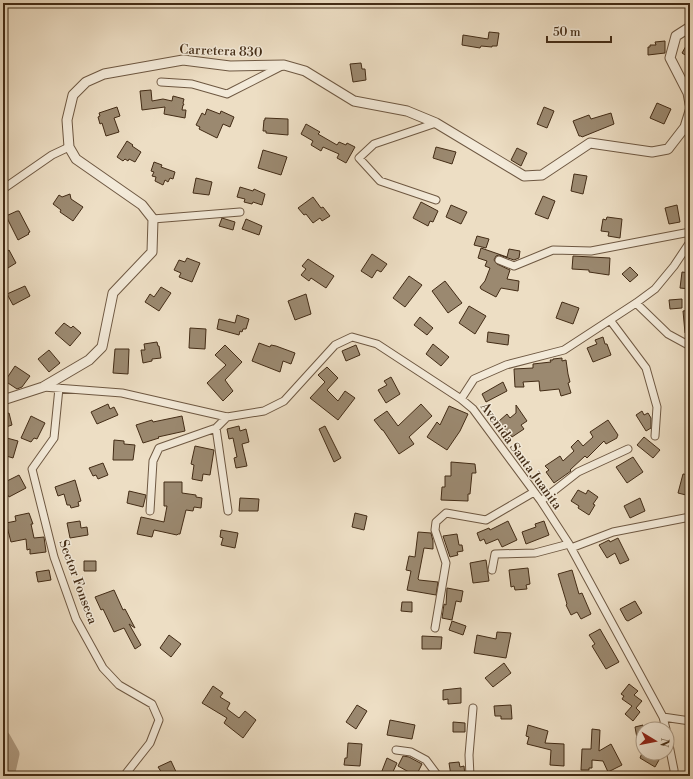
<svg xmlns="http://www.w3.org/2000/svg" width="693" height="779" font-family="'Libre Bodoni',serif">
  <rect width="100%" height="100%" fill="#eddec4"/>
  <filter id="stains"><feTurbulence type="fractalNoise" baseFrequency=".005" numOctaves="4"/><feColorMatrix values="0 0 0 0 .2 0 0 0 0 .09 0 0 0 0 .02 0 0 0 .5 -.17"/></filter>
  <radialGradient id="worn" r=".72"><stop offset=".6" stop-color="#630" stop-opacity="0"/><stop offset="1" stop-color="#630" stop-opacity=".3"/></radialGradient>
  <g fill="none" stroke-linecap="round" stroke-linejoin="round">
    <!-- river -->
    <path stroke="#b3a189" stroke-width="15" d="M3,738l9,16 -5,22"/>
  </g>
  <!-- building -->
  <path fill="#9b8970" stroke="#432c16" d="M489,32l10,1 -2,13h-5v1l-11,-1 -1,2 -18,-3 1,-10 25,4z
    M690,39v19l-8,-5z
    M665,41v12l-17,2v-8h2v-2h6l-1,-3z
    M361,63l1,6h3l1,11 -13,2 -3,-18z
    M151,90l1,11 11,-2 9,2 1,-5 11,3 -1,4 1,2h-1l-1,5h4l-1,8 -21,-4 1,-7 -23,3 -2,-19z
    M657,103l14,6 -7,15 -14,-6z
    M117,107l3,9 -6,2 5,14 -13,4 -4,-13 -2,1 -2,-7 2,-1 -1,-3z
    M544,107l10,4 -7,17 -10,-4z
    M207,109l13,5 1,-3 13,6 -4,10 -7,-3 -6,14 -18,-9 1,-2 -4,-2 6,-12 3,2z
    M611,113l3,11 -32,13 -1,-1h-2l-6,-15 16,-6 2,4z
    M265,118l23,1v16l-22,-2v-2h-3l1,-11h1z
    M306,124l14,8 -2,2 19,11 2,-3 7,3 1,-2 8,4 -9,16 -9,-5 2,-4 -16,-7 -2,4 -10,-6 2,-4 -12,-7z
    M127,141l6,4 -1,1 9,6 -6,10 -6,-3 -1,2 -3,-2 -2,2 -6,-4z
    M436,147l20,5 -4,12 -19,-6z
    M517,148l10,5 -6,13 -10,-6z
    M263,150l24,7 -6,18 -23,-7z
    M154,162l8,3 -1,2 14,5 -2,7 -3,-1 -2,4 -3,-2 -2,5 -8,-4 1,-4 -4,-1 2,-4 -3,-1z
    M574,174l13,2 -4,18 -12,-3z
    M196,178l16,4 -3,13 -16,-2z
    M240,187l13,4 1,-2 11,5 -3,11 -9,-3 -1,2 -8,-2 1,-3 -8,-2z
    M70,194l1,5 12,8 -10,14 -13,-9 1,-2 -8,-6 6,-9 3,2z
    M543,196l12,5 -7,18 -13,-5z
    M313,197l8,11 2,-1 7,9 -8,5 -2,-3 -7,5 -7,-9 -2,1 -6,-7z
    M421,202l17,9 -5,11 -3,-1 -2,5 -15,-8z
    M451,205l16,7 -6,12 -15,-7z
    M677,205l3,17 -11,2 -4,-16z
    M17,211h2l11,21 -2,1 1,1 -11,6 -12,-24z
    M607,217l15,2 -2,19 -12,-2 1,-4 -8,-1 2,-12 3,1z
    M222,218l13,4 -2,8 -14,-4z
    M246,219l16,7 -3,9 -17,-6z
    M477,236l12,3 -3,9 -12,-3z
    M481,248l26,9 2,-8 11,2 -1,7 -5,2 -15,-5 -3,1 -2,4 3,4 13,6 -3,9 12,2 -1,10 -17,-3 -5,9 -15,-8 -1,-2 5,-6 5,-13 -5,-2 2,-5 -9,-3z
    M9,250l7,13 -13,8v-17z
    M372,254l15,10 -6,8 -4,-2 -5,8 -11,-7z
    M573,256l37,2 -1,17 -20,-3v-2l-17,-1z
    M187,258l13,5 -8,19 -13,-5 2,-4 -7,-3 5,-10 6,2z
    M308,259l26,17 -8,12 -15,-10 -2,3 -8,-6 5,-6 -4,-3z
    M630,267l8,8 -8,7 -8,-8z
    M682,272l8,1v16l-10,-1z
    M409,276l13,9 -17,22 -12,-9z
    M445,281l17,22 -14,10 -16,-22z
    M25,286l5,10 -17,9 -6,-11z
    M161,287l10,6 -12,18 -14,-9 5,-8 4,3z
    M306,294l5,20 -16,6 -7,-19z
    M682,299v9l-12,1 -1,-9z
    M562,302l17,6 -6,16 -17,-6z
    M469,306l17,10 -11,18 -16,-11z
    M690,310v23h-5l-2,-22z
    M237,315l12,4 -3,10h-3l-1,3 -2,-1 -1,4 -22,-6 2,-10 16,4z
    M420,317l13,11 -6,7 -13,-10z
    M64,323l7,5 2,-2 8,7 -11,13 -15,-13z
    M190,328l16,1 -1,20 -16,-1z
    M488,332l21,3 -1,10 -21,-3z
    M603,337l2,7h2l4,11 -18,7 -6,-14 10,-4 -2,-4z
    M157,342l1,4h1l2,12 -9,1v2l-9,2 -2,-13h4l-1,-6z
    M259,343l11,4 1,-2 5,1 19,7 -4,11 -8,-3 -3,11 -28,-11z
    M433,344l16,13 -8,9 -15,-12z
    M225,345l17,17 -17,18 8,11 -10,10 -16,-18 19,-18 -11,-10z
    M356,345l4,10 -14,6 -4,-10z
    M115,349h14l-1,25 -15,-1z
    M49,350l11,13 -11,9 -11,-13z
    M562,358v3l4,-1 2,14 2,8 -2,1 3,10 -10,3 -2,-7 -19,2 -1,-10 -16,1 1,5h-9l-1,-18 19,-1v-4l18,-2 -1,-2h3v-1z
    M15,366l15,10 -8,11 -5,2 -12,-8z
    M327,367l11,11 -11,12 11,11 7,-10 10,7 -17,22 -28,-22 15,-16 -7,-7z
    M391,377l9,17 -14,9 -8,-13 9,-5 -3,-4z
    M503,382l4,9 -21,11 -4,-8z
    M108,404l2,5 4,-2 4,8 -21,9 -6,-12z
    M421,404l11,12 -23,21 5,7 -15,10 -16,-24h-1l-8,-10 13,-9 11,15z
    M516,405l11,16 -6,4 3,4 -12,8 -3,-4 -6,2 -5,-9 3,-2 -2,-3 8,-7 3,4 6,-5z
    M449,406l19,8 -8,17 -13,19 -20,-13 10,-15 3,3z
    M642,411l2,4 4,-2 3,5v10l-5,3 -10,-16z
    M9,413l3,12 -9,3v-13z
    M31,416l14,7 -8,16 -3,-1 -3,4 -10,-4z
    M182,416l3,15 -27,6 1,1 -16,5 -7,-18 16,-5 1,2z
    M608,420l10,15 -1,2v1l-11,6 -2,-3 -17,17 -2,-2 -15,14 1,1 -17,12 -8,-11 3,-2 -4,-4 15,-10 3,5 11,-10 -3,-4 7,-7 5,6 10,-9 -3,-5z
    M239,426l1,5 6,-2 3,13 -7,2 5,22 -11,2 -2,-10 3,-1 -4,-19 -4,1 -2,-10z
    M325,426l16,32 -7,4 -15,-33z
    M3,437l15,4 -5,17 -10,-3z
    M644,437l16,13 -7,8 -16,-13z
    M114,440l10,1v3l11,1 -2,15h-20z
    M195,446l19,4 -4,25 -7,-1 -1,7 -10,-2 2,-14 -3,-1z
    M633,457l10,15 -16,11 -11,-16z
    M451,462l24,2 1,9h-4l-2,21h-2v7l-27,-1 1,-13h3v-11h6z
    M103,463l5,12 -10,4 -2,-4 -3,1 -4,-8z
    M683,474l7,1v21l-12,-3z
    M19,475l7,13 -17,9 -6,-10v-4z
    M75,480l6,21 -3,1 1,4 -8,2 -1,-3h-3l-3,-11 -6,2 -3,-9z
    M164,482h18v11l14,2v2l6,1 -1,10 -7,-1 -1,4 -7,-1 -6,24h-2l-1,1 -23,-5 -2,7 -15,-3 4,-17 23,5 3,-16h-3z
    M578,490l8,4 2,-4 10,7 -5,7 2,1 -6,10 -11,-7 1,-2 -8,-5z
    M129,491l17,4 -3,12 -16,-4z
    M240,498l19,1 -1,12h-19z
    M640,498l5,13 -15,7 -6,-12z
    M29,513l4,11h-2l3,14 10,-1 2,15 -16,2v-5l-3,1 -1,-11 -15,3 -5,-19 10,-2 -1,-5z
    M355,513l12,3 -3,14 -12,-3z
    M80,521l1,7 6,-1 1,8 -18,3 -3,-15z
    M508,521l9,19 -15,7 -4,-8 -12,5 -2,-5 -4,2 -3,-8 12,-5 1,2z
    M544,521l5,14 -23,9 -4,-12 14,-5 -1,-3z
    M221,530l17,3 -3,15 -14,-3 2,-7 -3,-1z
    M418,532l13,1 2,8v8l-9,-1 -6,31 1,1 19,2 -2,13 -29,-5 4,-19 -5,-1 3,-14 6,1z
    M457,534l2,11h3l1,6 -6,1 1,3 -8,2 -7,-21z
    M618,538l11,22 -9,4 -5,-11 -8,5 -8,-13 10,-5 1,2z
    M486,560l3,21 -16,2 -3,-20z
    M84,561h12v10h-12z
    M528,568l2,16 -4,1 1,4 -12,1 -1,-4 -3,1 -2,-17z
    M49,570l2,10 -13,2 -2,-10z
    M572,570l7,24 3,-1 9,21 -10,5 -4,-7 -6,3 -5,-10 1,-1 -9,-30z
    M447,588l16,3 -2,11 -5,-1 -4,19 -10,-2 2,-14 2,1z
    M114,590l9,20 2,-1 10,19 -6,-4 12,21 -6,4 -11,-21 -10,4 -11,-23 -2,1 -6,-13z
    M635,601l7,12 -14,8 -2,-1 -6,-11z
    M402,602h10v10l-11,-1z
    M452,621l14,5 -3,9 -14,-5z
    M600,629l19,33 -13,7 -14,-23 3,-2 -6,-9z
    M497,632l14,1 -5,25 -32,-5 3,-18 19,4z
    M169,635l12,9 -10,13 -11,-9z
    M422,636l20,1 -1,12h-19z
    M504,663l7,10 -18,14 -8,-9z
    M629,684l9,7 -4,4 8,6 -6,7 4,4 -7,9 -8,-7 7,-8 -10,-7 2,-3 -3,-2z
    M213,686l10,7 -3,4 10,6 -3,6 12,9 6,-7 11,9 -13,18 -19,-15 3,-5 -25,-15z
    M461,688v15l-13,1v-5l-5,1v-10z
    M357,705l10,6 -11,18 -10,-7z
    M511,705l1,14h-11v-3h-6l-1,-10z
    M390,720l25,5 -3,14 -25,-4z
    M453,722l12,1v9h-12z
    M528,725l20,6 -3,12 19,1v22l-14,-1 1,-15 -24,-6 2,-7 -3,-1z
    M643,725v12l-6,1 -2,-11z
    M592,729l8,1 -1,21 12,-7 11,21 -14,7 -5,-11 -11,-1v8h-3v2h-8l1,-21h9z
    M348,743l14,1 -2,22 -16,-1 1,-7h2z
    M642,753h21l-8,14 -15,-9z
    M403,756l6,1 13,7 -6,12 -18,-10z
    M387,758l10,5 -6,13h-11z
    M171,761l7,15h-14l-6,-9z
    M459,762l1,5 4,-1 1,10h-14l-2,-13z"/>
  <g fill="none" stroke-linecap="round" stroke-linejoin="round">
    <!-- minor casing -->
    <g stroke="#6e5842" stroke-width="9">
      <path id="minor" d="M161,82l31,2 35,10 55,-28
        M436,123l-62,21 -15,14 21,23 56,19
        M3,189l49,-34 17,-8
        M153,219l87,-7
        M499,260l15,6 39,-16 38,1 99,-19
        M636,303l32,31 22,12
        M610,320l36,48 11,39 -2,29
        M43,387l79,6 105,24 37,-6 20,-10 51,-56 17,-8 25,7 84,55 12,10 68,92 28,43 94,173 3,12
        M59,388l-5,50 -22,31 22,88 22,62 27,49 16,17 33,19 7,16 -9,23 -26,33
        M461,399l13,-20 32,-14 58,-15 72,-47 19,-14 19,-23 16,-24
        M227,417l-11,11 12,83
        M541,501l37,-29 50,-23
        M150,511l3,-50 6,-13 57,-20
        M571,548l42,-16 77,-15
        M492,570l3,-16 40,-1 34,-9
        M435,628l11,-65 -11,-33 1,-8 10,-9 40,7 48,-28
        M663,717l27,4
        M667,735l7,35v6
        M396,750l15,2 15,8 12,16
        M470,776l-1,-21 4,-47"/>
    </g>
    <!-- tertiary casing -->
    <g stroke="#6e5842" stroke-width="11">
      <path id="tertiary" d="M690,27l-14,9 -6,22 18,35 2,11
        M3,400l40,-13 46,-27 13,-13 11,-54 39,-41 1,-33 -11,-14 -66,-46 -7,-12 -2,-27 6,-25 13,-13 18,-8 79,-14 47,6 54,-1 21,6 49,30 53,10 29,12 88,53 18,-1 48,-32 62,9 16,-3 17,-22 5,-16"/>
    </g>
    <!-- minor -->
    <use href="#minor" stroke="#f3ead9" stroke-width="7"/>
    <!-- tertiary -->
    <use href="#tertiary" stroke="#f3ead9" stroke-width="9"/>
  </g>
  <g text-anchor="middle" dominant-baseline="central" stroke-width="3" stroke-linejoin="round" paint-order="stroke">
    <!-- street labels -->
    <g font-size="13" fill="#432c16" stroke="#f3ead9">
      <text transform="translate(221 51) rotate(2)">Carretera 830</text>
      <text transform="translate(521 456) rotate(54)">Avenida Santa Juanita</text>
      <text transform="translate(78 582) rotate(70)">Sector Fonseca</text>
    </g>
  </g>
  <!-- margin -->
  <rect width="693" height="779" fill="none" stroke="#eddec4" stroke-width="16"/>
  <rect x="4" y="4" width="685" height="771" fill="none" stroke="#432c16" stroke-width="2"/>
  <rect x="8" y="8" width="677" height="763" fill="none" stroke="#432c16"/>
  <!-- north arrow -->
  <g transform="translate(655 741) rotate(100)"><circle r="19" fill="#f3ead9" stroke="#ad9e8b"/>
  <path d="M0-3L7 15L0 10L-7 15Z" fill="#8f2418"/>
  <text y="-6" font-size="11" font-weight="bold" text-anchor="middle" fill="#432c16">N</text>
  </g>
  <!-- scale -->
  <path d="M547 36v6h64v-6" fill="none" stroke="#432c16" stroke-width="2"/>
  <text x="553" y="36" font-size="12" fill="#432c16" stroke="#f3ead9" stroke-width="3" paint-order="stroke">50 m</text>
  <rect width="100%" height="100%" filter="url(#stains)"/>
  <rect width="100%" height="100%" fill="url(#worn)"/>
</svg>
